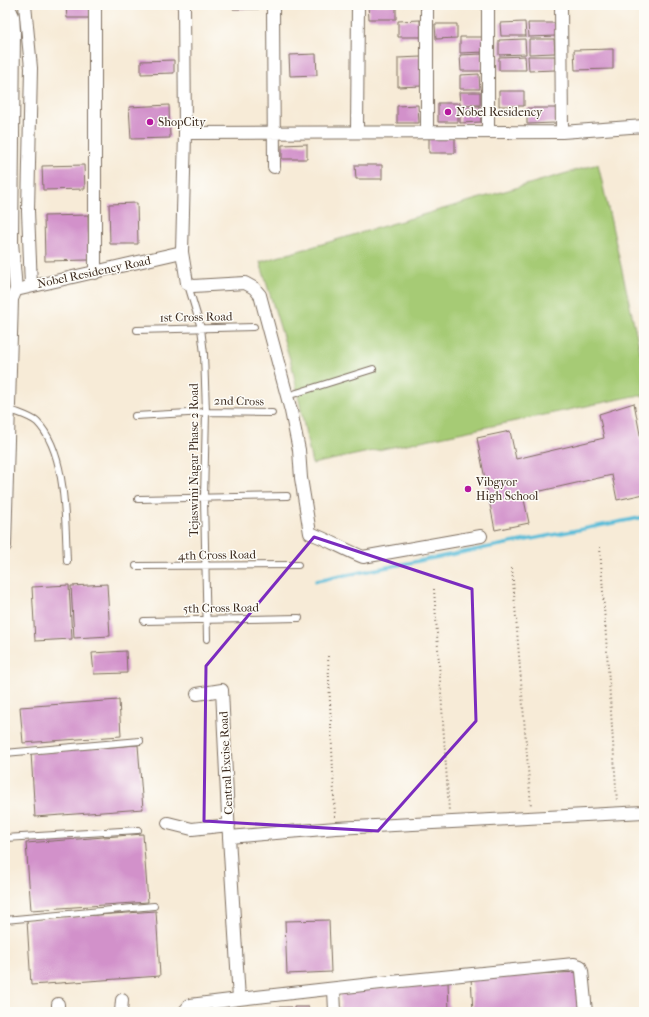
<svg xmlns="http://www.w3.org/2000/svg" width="649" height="1017" font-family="'IM FELL French Canon',serif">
  <rect width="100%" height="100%" fill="#fdfcf7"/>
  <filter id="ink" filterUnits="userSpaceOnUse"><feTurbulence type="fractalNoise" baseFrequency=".025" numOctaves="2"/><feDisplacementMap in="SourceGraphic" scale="8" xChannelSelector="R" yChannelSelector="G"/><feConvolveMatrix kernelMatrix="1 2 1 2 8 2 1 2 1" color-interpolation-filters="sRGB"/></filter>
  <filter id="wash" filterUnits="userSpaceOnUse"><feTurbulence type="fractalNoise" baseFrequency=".012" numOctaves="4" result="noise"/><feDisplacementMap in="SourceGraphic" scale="16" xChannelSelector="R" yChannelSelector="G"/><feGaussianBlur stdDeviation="0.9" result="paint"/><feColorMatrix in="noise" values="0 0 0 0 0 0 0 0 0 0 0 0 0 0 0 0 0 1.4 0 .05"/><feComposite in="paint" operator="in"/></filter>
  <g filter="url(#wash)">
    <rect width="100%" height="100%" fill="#f7ebd7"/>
    <!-- green -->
    <path fill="#a6cb75" stroke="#707a4a" d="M598,164l46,204v28h-10l-322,68 -20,-98 -32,-104z"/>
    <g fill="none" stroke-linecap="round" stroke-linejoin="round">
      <!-- stream -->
      <path stroke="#5abdd9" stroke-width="3.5" d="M316,581l328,-64"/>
    </g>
    <g id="blocks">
      <!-- building -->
      <path fill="#d291ca" d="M66,5h24v13h-23z
        M233,5h27v4h-27z
        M286,5h29v4h-29z
        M368,5h28v14h-27z
        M420,20l1,17h-23v-16z
        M525,22l1,14h-25l-1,-13z
        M528,23h27l1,13 -27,1z
        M435,24h22v14l-21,1z
        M460,37h24l1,15 -25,1z
        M525,39l1,15 -27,1v-15z
        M529,39h25l1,14 -26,1z
        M613,49v20l-38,1 -1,-20z
        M316,54l1,21 -27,1 -1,-21z
        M482,54v17h-21l-1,-16z
        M525,56l1,14h-27v-13z
        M528,56h27v14l-26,1z
        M421,57v29l-23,1v-29z
        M174,60v13l-33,1v-13z
        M479,74l1,15h-20v-14z
        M499,91h25v15h-25z
        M459,92h21v13h-20z
        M438,103h20v19h-20z
        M169,105l1,33 -39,1 -2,-32z
        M418,105l1,18h-22v-17z
        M460,106h20l1,16 -21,1z
        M527,108h29v15l-29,1z
        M429,138h26v15h-26z
        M307,144v15h-25v-14z
        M84,165l1,24 -42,1 -1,-24z
        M355,165h27v14h-26z
        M137,203l1,41h-28l-1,-40z
        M88,215l1,45 -44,1 -1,-45z
        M634,403l10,52v39l-27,6 -5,-25 -89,20 6,28 -34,7 -18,-92 33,-7 6,28 88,-21 -5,-24z
        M107,584l3,52 -36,2 -3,-52z
        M69,585l3,54 -37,2 -3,-54z
        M126,651l1,22 -33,1 -2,-21z
        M119,700l2,36 -98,7 -3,-36z
        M138,745l5,64 -108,8 -4,-64z
        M143,834l5,68 -117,8 -5,-67z
        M156,911l4,65 -129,9 -4,-65z
        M329,920l2,52 -44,2 -2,-53z
        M580,972l1,40h-108l-2,-35z
        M448,982l1,30h-108l-1,-20z
        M277,1007h14v5h-14z
        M294,1007h15v5h-15z"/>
    </g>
  </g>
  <g filter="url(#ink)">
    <use href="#blocks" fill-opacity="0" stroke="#7d6e5f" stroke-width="1"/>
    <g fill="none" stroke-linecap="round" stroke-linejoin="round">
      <!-- lane casing -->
      <g stroke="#7d6e5f" stroke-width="8">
        <path id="lane" d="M188,285l13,43 3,26 2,58 -2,87 3,140
          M137,330l117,-3
          M287,396l86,-27
          M9,409c8,4 21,7 28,13 30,30 28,99 30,139
          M135,416l71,-4 66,1
          M138,499l149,-3
          M136,566l162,-1
          M144,621l155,-3
          M5,753l135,-12
          M5,838l133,-8
          M5,920l149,-14"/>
      </g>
      <!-- street casing -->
      <g stroke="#7d6e5f" stroke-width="14">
        <path id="street" d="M8,5l5,11 1,15 -2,211 4,48
          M25,5l6,63 -3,143 3,75
          M95,5v268
          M273,5l1,162
          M427,5v127
          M488,5v127
          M561,5l1,127
          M357,131l1,-126
          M185,133l377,-1 82,-6
          M182,252l5,31 6,3 52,-3 9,5 6,7 31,116 8,39 2,28 9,55c19,7 35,17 53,24l118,-21
          M5,546l7,-247 4,-9 166,-38 3,-119 -1,-128
          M197,694l25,-4 7,147
          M168,823l24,6 37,-4
          M334,989l1,23
          M239,999l142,-16 193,-19 6,2 2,5 4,41
          M58,1012v-8
          M121,1012l1,-12
          M184,1012l6,-7 49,-6 -10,-162 107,-9 308,-16"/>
      </g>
      <!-- path -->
      <path stroke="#7d6e5f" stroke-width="2" stroke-dasharray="1 3" stroke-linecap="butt" d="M600,547l17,255
        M512,568l19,238
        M434,589l15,222
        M328,656l7,161"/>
      <!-- lane -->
      <use href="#lane" stroke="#fff" stroke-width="6"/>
      <!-- street -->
      <use href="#street" stroke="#fff" stroke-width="12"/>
    </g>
  </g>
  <!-- marked area -->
  <path fill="none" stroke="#7b2cbf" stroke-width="3" stroke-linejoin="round" d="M314,537l158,52 4,132 -98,110 -174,-10 2,-155z"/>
  <!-- markers -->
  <g fill="#b5179e" stroke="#fdfcf7" stroke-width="1.5">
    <circle cx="448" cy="112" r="4"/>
    <circle cx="150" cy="122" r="4"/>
    <circle cx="468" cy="489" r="4"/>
  </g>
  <g text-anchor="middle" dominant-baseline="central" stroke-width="3" stroke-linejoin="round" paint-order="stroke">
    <!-- poi labels -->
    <g font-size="12" fill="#3b2a1e" stroke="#fdfcf7" text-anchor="start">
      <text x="456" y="112">Nobel Residency</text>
      <text x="158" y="122">ShopCity</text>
      <text x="476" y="482">Vibgyor<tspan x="476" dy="14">High School</tspan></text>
    </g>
    <!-- street labels -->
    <g font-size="12" fill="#3b2a1e" stroke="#fdfcf7">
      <text transform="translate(94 272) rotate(-12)">Nobel Residency Road</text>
      <text transform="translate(196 317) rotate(-1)">1st Cross Road</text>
      <text transform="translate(239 401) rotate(1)">2nd Cross</text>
      <text transform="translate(194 460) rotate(-90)">Tejaswini Nagar Phase 2 Road</text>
      <text transform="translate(217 555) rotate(-1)">4th Cross Road</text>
      <text transform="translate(221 608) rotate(-1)">5th Cross Road</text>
      <text transform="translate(226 763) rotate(-93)">Central Excise Road</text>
    </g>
  </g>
  <!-- margin -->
  <rect width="649" height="1017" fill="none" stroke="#fdfcf7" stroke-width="20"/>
</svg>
